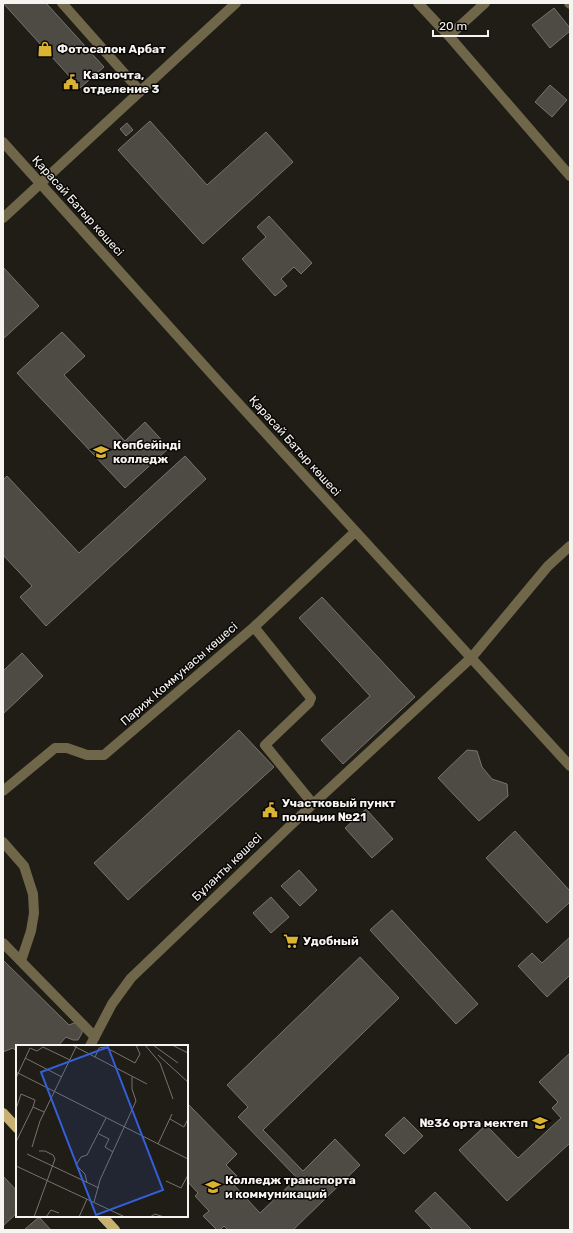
<svg xmlns="http://www.w3.org/2000/svg" width="573" height="1233" font-family="Rubik,sans-serif">
  <rect width="100%" height="100%" fill="#1f1d16"/>
  <!-- building -->
  <path fill="#4e4b44" stroke="#76746c" d="M3,3h43l58,64 -24,21z
    M554,8l16,20v3l-20,17 -18,-23z
    M550,85l17,15 -15,17 -17,-15z
    M150,121l57,64 59,-53 27,30 -90,82 -85,-94z
    M127,123l6,7 -7,6 -6,-7z
    M269,216l43,47 -11,11 -7,-7 -13,12 6,7 -12,10 -33,-37 24,-22 -9,-10z
    M3,267l36,39 -36,33z
    M62,332l23,24 -21,19 61,66 20,-19 24,26 -44,40 -108,-115z
    M185,456l21,23 -160,147 -26,-29 12,-11 -29,-31v-75l4,-4 72,77z
    M322,597l93,100 -72,67 -22,-24 49,-44 -71,-78z
    M22,653l21,23 -40,38v-43z
    M239,730l35,37 -146,133 -34,-37z
    M467,750l10,1 5,16 10,12 15,5 1,12 -29,25 -41,-43z
    M366,809l27,30 -21,19 -27,-30z
    M515,831l55,60v11l-23,21 -61,-65z
    M299,870l18,20 -17,16 -19,-20z
    M271,897l18,20 -18,16 -18,-20z
    M392,910l86,94 -22,20 -86,-94z
    M570,937v38l-23,22 -29,-31 14,-13 10,10z
    M360,957l39,41 -136,132 40,41 32,-32 25,26 -67,65h-65l-4,-4 -4,4h-3l-14,-14 6,-5 -14,-15 3,-3 -11,-12v-78l50,51 -11,11 11,11 -6,6 29,31 37,-35 -59,-61 10,-10 -21,-22z
    M3,960l66,65 5,-2 5,1 3,6v3l-4,7h-5l-7,-3 -8,9h-41v6l-4,-4 -10,4z
    M570,1053v90l-63,58 -48,-51 27,-25 32,33 43,-40 -9,-10 6,-6 -19,-20z
    M404,1117l19,19 -19,18 -19,-19z
    M3,1176l14,15v22l-14,13z
    M435,1192l37,38h-39l-18,-19z
    M39,1217l12,13h-27z"/>
  <g fill="none" stroke-linecap="round" stroke-linejoin="round">
    <!-- minor -->
    <path stroke="#706649" stroke-width="10" d="M62,3l78,88
      M418,3l31,33 121,140
      M569,3l1,1
      M449,36l36,-33
      M3,142l215,239 352,385
      M3,218l233,-215
      M254,627l57,71 -2,5 -44,42 48,59
      M3,791l52,-43h12l20,7h17l150,-128 101,-95
      M3,842l21,24 9,28 1,19 -3,18 -10,30
      M3,943l92,94
      M90,1046l22,-42 19,-26 182,-174 159,-147 76,-91 22,-20"/>
    <!-- major -->
    <path stroke="#c7b172" stroke-width="10" d="M3,1113l14,15
      M102,1216l13,14"/>
  </g>
  <!-- icons -->
  <defs>
    <g id="shop-bare" transform="scale(1.2)"><path d="M-5-2.5h2.3a2.7 3.5 0 0 1 5.4 0H5L5.5 6h-11ZM-1.5-2.5h3a1.5 2.3 0 0 0-3 0Z" fill="#dab333" stroke="#080705" stroke-width="2.5" paint-order="stroke"/></g>
    <g id="civic-bare" transform="scale(1.2)"><path d="M-.6-6.5H3V-4.5H.6V-3L4-1V1h2V6H-6V1h2V-1L-.6-3ZM-1.2 2.5V6h2.4V2.5Z" fill="#dab333" stroke="#080705" stroke-width="2.5" paint-order="stroke"/></g>
    <g id="university-bare" transform="scale(1.2)"><path d="M0-5L7-2L0 1L-7-2ZM-4 1L0 2.5L4 1V4Q0 6-4 4Z" fill="#dab333" stroke="#080705" stroke-width="2.5" paint-order="stroke"/></g>
    <g id="supermarket-bare" transform="scale(1.2)"><path d="M-6-5.5h2.5l.6 2H6L4.5 2H-2.5L-4.4-4H-6ZM-1.5 3.2a1.3 1.3 0 1 0 .1 0ZM3 3.2a1.3 1.3 0 1 0 .1 0Z" fill="#dab333" stroke="#080705" stroke-width="2.5" paint-order="stroke"/></g>
    <g id="school-bare" transform="scale(1.2)"><path d="M0-5L7-2L0 1L-7-2ZM-4 1L0 2.5L4 1V4Q0 6-4 4Z" fill="#dab333" stroke="#080705" stroke-width="2.5" paint-order="stroke"/></g>
  </defs>
  <g fill-rule="evenodd">
    <use href="#shop-bare" x="45" y="49"/>
    <use href="#civic-bare" x="71" y="82"/>
    <use href="#university-bare" x="101" y="452"/>
    <use href="#civic-bare" x="270" y="810"/>
    <use href="#supermarket-bare" x="291" y="941"/>
    <use href="#school-bare" x="540" y="1123"/>
    <use href="#university-bare" x="213" y="1187"/>
  </g>
  <g text-anchor="middle" dominant-baseline="central" stroke-width="3" stroke-linejoin="round" paint-order="stroke">
    <!-- poi labels -->
    <g font-size="12" font-weight="bold" fill="#f6f4f0" stroke="#080705" text-anchor="start">
      <text x="57" y="49">Фотосалон Арбат</text>
      <text x="83" y="75">Казпочта,<tspan x="83" dy="14">отделение 3</tspan></text>
      <text x="113" y="445">Көпбейінді<tspan x="113" dy="14">колледж</tspan></text>
      <text x="282" y="803">Участковый пункт<tspan x="282" dy="14">полиции №21</tspan></text>
      <text x="303" y="941">Удобный</text>
      <text x="528" y="1123" text-anchor="end">№36 орта мектеп</text>
      <text x="225" y="1180">Колледж транспорта<tspan x="225" dy="14">и коммуникаций</tspan></text>
    </g>
    <!-- street labels -->
    <g font-size="12" fill="#f6f4f0" stroke="#080705">
      <text transform="translate(78 206) rotate(48)">Қарасай Батыр көшесі</text>
      <text transform="translate(295 446) rotate(48)">Қарасай Батыр көшесі</text>
      <text transform="translate(179 674) rotate(-41)">Париж Коммунасы көшесі</text>
      <text transform="translate(227 867) rotate(-44)">Бұланты көшесі</text>
    </g>
  </g>
  <!-- overview -->
  <g transform="translate(16 1045)">
    <rect width="172" height="172" fill="#1f1d16"/>
    <path fill="none" stroke="#75736d" stroke-width="1" d="M56,0l75,39M129,0l15,18 13,36M137,0l25,18M156,0l16,8M142,10l30,27M79,12l4,-9 6,-1 30,16 5,-9 -4,-9M9,13l37,19M0,27l172,87M0,33l14,-30 7,3 6,-4 27,13M0,64l5,-15 14,6 -2,7M154,74l14,8 4,-8M83,89l10,5 -4,8 8,5M0,97l17,-35 11,5M142,99l14,-30M16,102l8,-26 37,-76M11,109l72,34M0,121l109,51M150,136l15,7 7,-13M71,138l-2,-9 -9,-9 5,-8 6,-2 19,-37M78,157l6,-22 36,-79 -4,-12v-12M18,172l21,-58 -2,-4 -8,-4h-6M30,172l5,-7 8,3M63,172l8,-18M134,172l5,-3 9,3"/>
    <path fill="#335fda" fill-opacity="0.15" stroke="#335fda" stroke-width="2" d="M92,2l55,143 -67,25 -55,-143z"/>
    <rect width="172" height="172" fill="none" stroke="#f6f4f0" stroke-width="2"/>
  </g>
  <!-- border -->
  <rect width="573" height="1233" fill="none" stroke="#f6f4f0" stroke-width="8"/>
  <!-- scale -->
  <path d="M433 30v6h55v-6" fill="none" stroke="#f6f4f0" stroke-width="2"/>
  <text x="439" y="30" font-size="12" fill="#f6f4f0" stroke="#080705" stroke-width="3" paint-order="stroke">20 m</text>
</svg>
